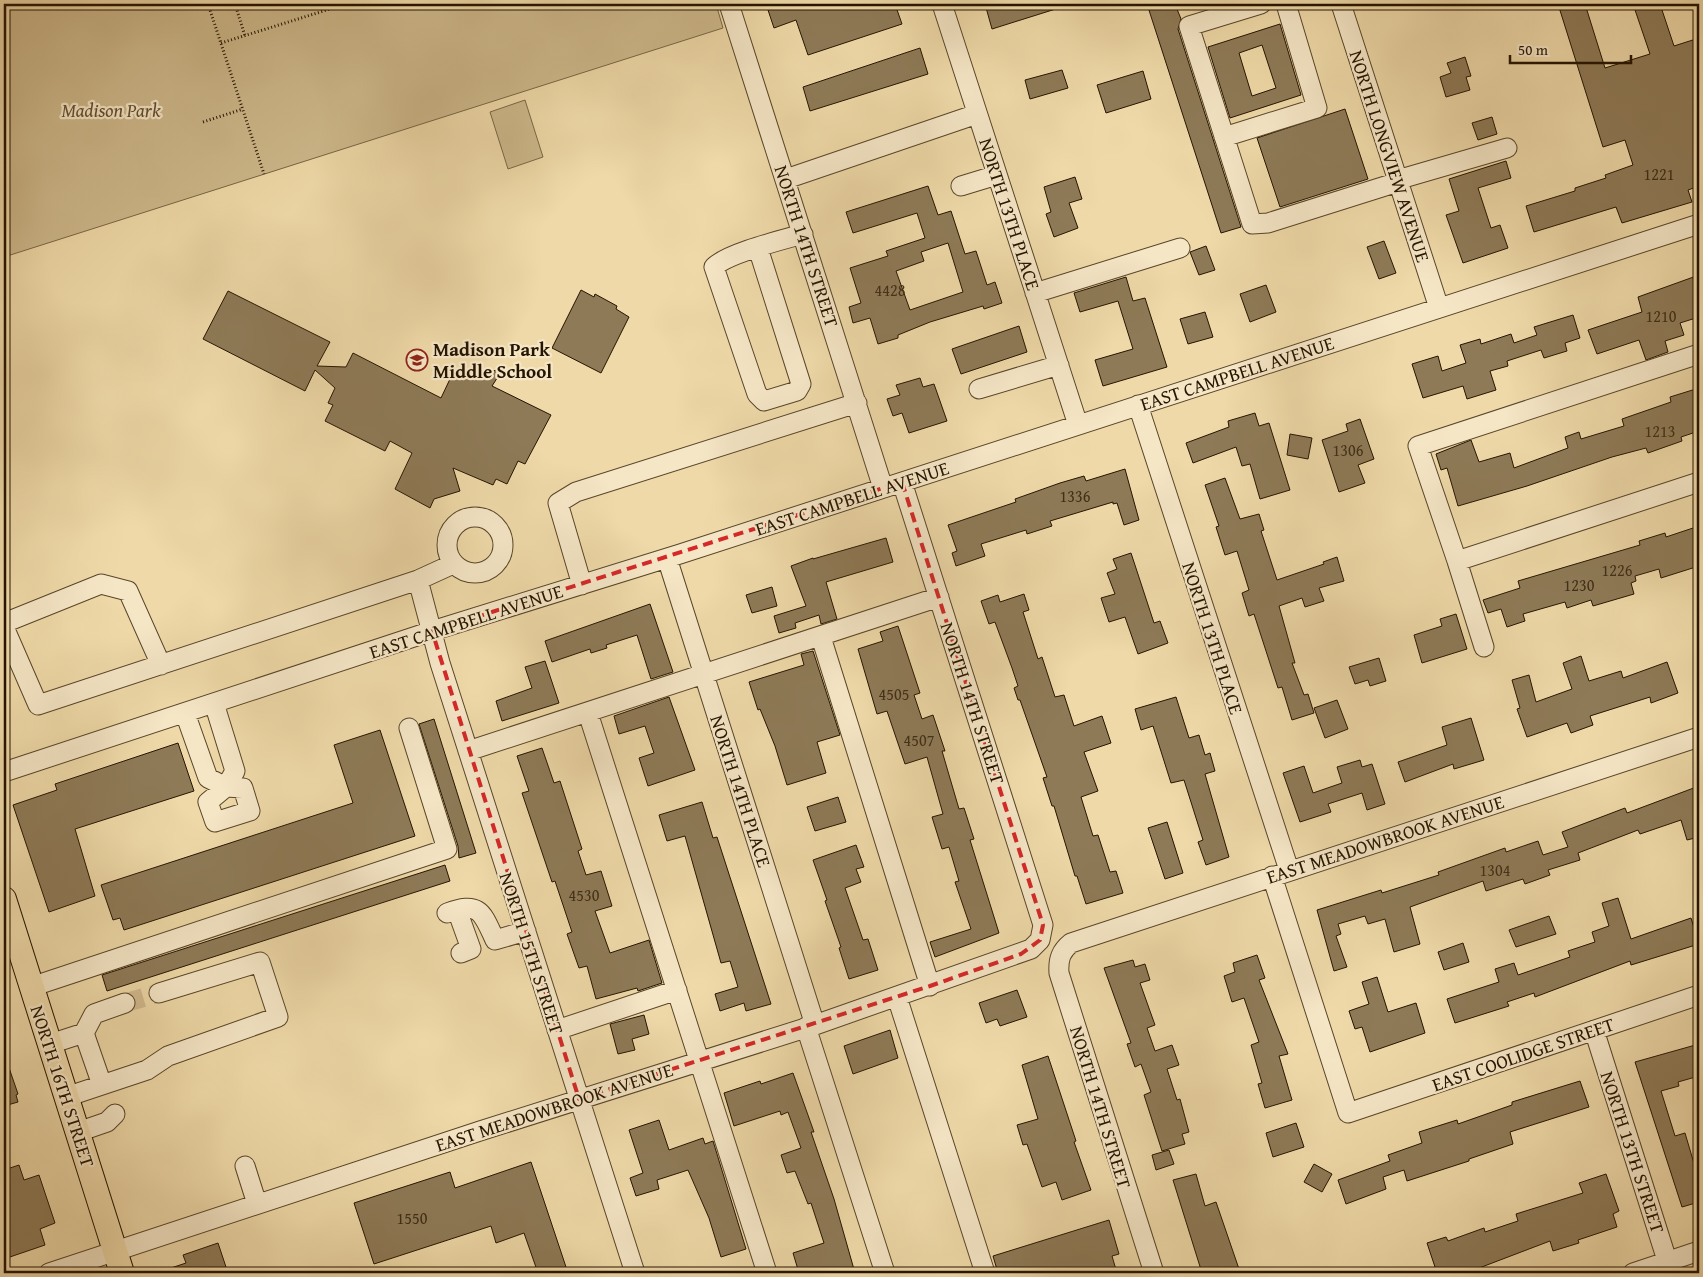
<svg xmlns="http://www.w3.org/2000/svg" width="1703" height="1277" font-family="'Gentium Book Plus',serif">
  <rect width="100%" height="100%" fill="#efd9a8"/>
  <filter id="stains"><feTurbulence type="fractalNoise" baseFrequency=".004" numOctaves="4"/><feColorMatrix values="0 0 0 0 .2 0 0 0 0 .09 0 0 0 0 .02 0 0 0 .5 -.17"/></filter>
  <radialGradient id="worn" r=".72"><stop offset=".6" stop-color="#630" stop-opacity="0"/><stop offset="1" stop-color="#630" stop-opacity=".3"/></radialGradient>
  <!-- green -->
  <path fill="#cdb88b" stroke="#796646" d="M4,4h712l7,24 -719,229z
    M525,100l18,57 -35,12 -18,-57z"/>
  <!-- building -->
  <path fill="#8e7a57" stroke="#251400" fill-rule="evenodd" d="M766,4h129l7,20 -94,31 -12,-35 -22,8z
    M985,4h77v3l-70,22z
    M1147,4h28l6,15 -3,10 63,198 -20,6z
    M1558,4h27l20,64 45,-14 -17,-50h27l14,42 25,-8v148l-11,4 4,12 -70,21 -6,-16 -82,25 -8,-26 49,-15v-3l31,-10 -1,-3 28,-10 -8,-25 -22,7z
    M1280,24l21,71 -71,23 -22,-71zM1262,45l14,43 -24,8 -13,-43z
    M920,48l8,26 -118,37 -7,-24z
    M1465,57l6,19 -5,1 4,13 -24,7 -6,-20 11,-4 -4,-10z
    M1062,70l6,18 -38,11 -5,-19z
    M1143,71l8,28 -45,14 -9,-28z
    M1345,109l23,70 -88,28 -23,-69z
    M1492,117l5,17 -19,6 -6,-17z
    M1506,161l5,17 -33,10 13,40 9,-3 8,23 -45,15 -17,-48 13,-4 -10,-32z
    M1075,177l7,22 -13,4 9,25 -24,9 -8,-23 5,-2 -7,-25z
    M928,186l10,29 13,-4 14,43 11,-3 11,34 8,-3 7,21 -18,6 -1,-3 -53,16 -32,13v3l-20,6 -8,-26 -17,5 -4,-16 12,-4 -11,-35 38,-12 -2,-5 39,-13 -8,-25 -64,20 -7,-21zM948,243l15,49 -53,18 -14,-39 28,-10 -3,-9z
    M1384,241l12,32 -17,6 -12,-32z
    M1206,246l9,24 -16,5 -9,-23z
    M1699,275v42l-19,6 4,12 -19,6 3,11 -22,8 -7,-20 -42,14 -9,-24 54,-18 -4,-15z
    M1126,277l7,24 12,-3 22,69 -64,19 -8,-26 38,-11 -15,-48 -38,11 -6,-19z
    M1266,285l10,27 -26,10 -10,-28z
    M581,290l13,7 1,-3 22,12 -1,3 13,8 -28,56 -49,-25z
    M228,291l102,51 -13,24 29,1 7,-14 88,45 9,-19 53,-10 -11,17 59,29 -26,49 -7,-3 -11,23 -11,-5 -3,6 -40,-17 7,23 -26,8 -4,9 -35,-19 17,-36 -22,-12 -5,10 -60,-30 8,-16 -5,-2 7,-15 -20,-18 -10,21 -102,-52z
    M1205,312l8,25 -25,7 -8,-25z
    M1573,315l7,23 -15,5 2,8 -23,7 -3,-8 -34,11 1,5 -18,5 6,19 -29,9 -4,-13 -40,12 -11,-34 26,-8 4,15 24,-8 -6,-18 20,-6 1,5 30,-10 3,9 23,-8 -3,-8z
    M1019,326l8,26 -66,22 -9,-25z
    M920,378l3,9 11,-3 13,37 -38,12 -7,-20 -9,3 -6,-17 13,-4 -4,-10z
    M1699,388v43l-18,6 1,4 -34,12 -2,-5 -34,9 -85,29 -69,20 -11,-38 -6,2 -5,-16 35,-14 8,22 31,-9 4,15 54,-20 -3,-11 14,-5 2,7 43,-13 -2,-7 49,-17 -1,-5z
    M1255,413l4,13 10,-3 21,67 -30,9 -10,-35 -8,2 -6,-19 -43,16 -7,-20 43,-16 -1,-6z
    M1360,419l14,40 -16,6 7,18 -26,9 -17,-52 26,-9 -2,-7z
    M1290,434l22,4 -4,21 -21,-4z
    M1125,469l14,51 -15,5 -7,-22 -4,1v-2l-63,19 2,5 -25,8 -1,-4 -45,14 4,12 -29,10 -4,-13 5,-2 -9,-26 68,-23 -1,-3 45,-16 24,-7 2,5z
    M1225,478l15,41 19,-5 5,16 -3,1 16,49 47,-16 -1,-2 14,-5 7,24 -25,7 5,13 -19,6 -3,-9 -23,8 16,57h-3l12,32 4,-1 6,19 -22,7 -10,-33 -4,1 -24,-74 -5,2 -7,-23 7,-3 -12,-39 -12,4 -9,-28 3,-1 -14,-41z
    M1699,526v40l-38,12 -2,-9 -24,7 1,5 -5,2 3,11 -41,12 -2,-6 -24,8 -2,-6 -42,12 2,7 -18,6 -6,-18 -13,4 -5,-13 37,-12 -2,-7 122,-36 -1,-4 26,-8 1,4z
    M886,538l7,24 -67,20 11,37 -16,5 -2,-9 -24,8 1,5 -17,5 -5,-17 32,-10 -15,-40 22,-8v1z
    M1131,553l23,70 6,-2 8,22 -30,11 -13,-37 -16,5 -8,-24 14,-4 -8,-21 10,-4 -4,-10z
    M772,587l5,19 -25,7 -6,-18z
    M1024,594l5,16 -6,2 15,47 4,-2 13,40 9,-2 10,31 28,-10 9,27 -27,9 14,39 -17,6 12,39 5,-1 12,37 6,-1 7,22 -37,11 -9,-28h-2l-21,-70h-2l-9,-28 4,-1 -27,-77h-2l-4,-12 4,-2 -6,-18 -17,-46 -6,2 -8,-23 17,-6 2,7z
    M650,604l23,68 -22,7 -14,-44 -31,10 1,3 -16,5 -1,-4 -38,13 -7,-21z
    M1456,614l11,35 -45,14 -8,-28 28,-9 -2,-7z
    M898,626l22,67 -6,2 8,24 11,-4 12,36h-3l17,58 5,-1 10,31 -4,1 29,93 -64,24 -5,-15 41,-13 -16,-47 4,-1 -10,-34 -7,2 -10,-32 11,-3 -16,-57 -22,7 -18,-53 -10,3 -19,-65 25,-8 -3,-9z
    M813,651l27,84 -23,7 9,31 -39,12 -12,-39 -15,-37 -2,1 -9,-28 55,-17 -3,-11z
    M1581,656l8,25 32,-10 2,7 44,-16 11,31 -27,10 -1,-6 -60,19 3,9 -22,8 -4,-10 -40,14 -10,-28 3,-1 -8,-28 17,-5 7,27 36,-13 -9,-26z
    M1379,658l7,23 -16,5 -2,-6 -13,4 -6,-17z
    M545,661l14,42 -57,18 -6,-20 36,-13 -7,-21z
    M669,697l26,73 -47,16 -9,-28 15,-5 -9,-27 -26,8 -5,-18z
    M1176,697l13,41 10,-3 6,20 5,-2 5,18 -10,3 24,83 -23,8 -8,-23 5,-2 -19,-60 -13,3 -18,-57 -12,4 -6,-21z
    M1337,700l11,29 -23,9 -11,-30z
    M1471,718l13,42 -30,9 -1,-5 -48,18 -7,-20 49,-17 -5,-18z
    M434,719l42,134 -17,5 -1,-12 -39,-122z
    M380,730l35,106 -291,94 -4,-12 -7,2 -12,-35 252,-82 -19,-58z
    M178,743l16,48 -119,38 20,67 -46,16 -36,-107 44,-15 -2,-6z
    M542,748l12,35 6,-2 22,68 -4,2 8,24 15,-4 11,35 -17,5 15,42 39,-13 13,43 -24,8 -1,-3 -41,11 -9,-33 -8,2 -12,-34 5,-2 -17,-51 -3,1 -30,-89 7,-2 -12,-35z
    M1360,760l2,7 10,-3 13,40 -18,6 -5,-17 -34,11 3,8 -31,10 -17,-49 21,-7 9,27 29,-10 -5,-16z
    M1699,786v51l-12,3 -6,-20 -41,14 -2,-4 -60,23 2,7 -32,10 2,5 -25,9 -2,-5 -37,12 -3,-10 -73,26 10,37 -26,8 -9,-33 -17,5 -3,-8 -27,8 3,10 -5,2 11,31 -13,4 -17,-61 64,-20 1,3 57,-18 -1,-3 67,-24 1,4 32,-11 5,14 25,-8 -6,-15 63,-24 2,5z
    M838,797l8,25 -31,9 -8,-24z
    M702,802l11,36 4,-1 54,167 -25,7 -2,-8 -24,8 -5,-17 23,-7 -8,-26 -9,2 -36,-127 -18,5 -8,-26z
    M1167,822l16,51 -18,6 -17,-51z
    M856,845l8,22 -8,2 5,13 -16,6 18,52 5,-1 10,31 -29,9 -10,-31 2,-1 -16,-46 2,-1 -14,-40z
    M445,865l5,16 -343,110 -5,-16z
    M1618,898l13,41 60,-21 8,26 -68,21 -1,-4 -95,36 -1,-4 -27,9 2,4 -54,17 -8,-24 52,-17 -4,-13 19,-6 4,12 52,-18 -2,-6 27,-9 -3,-10 17,-6 -7,-23z
    M1549,916l7,18 -40,13 -7,-17z
    M1463,943l6,19 -25,8 -6,-18z
    M1257,955l8,23 -6,2 29,74 -9,2 13,44 -27,8 -7,-24 4,-1 -11,-38 8,-3 -15,-44 -12,4 -8,-26 11,-4 -2,-9z
    M1133,960l2,7 10,-3 5,16 -10,3 15,42 -8,3 8,23 17,-6 7,20 -12,4 10,31 3,-1 9,33 -7,2 3,10 -23,7 -18,-56 7,-3 -10,-28 -6,3 -8,-23 4,-1 -27,-75z
    M1377,977l11,35 28,-9 9,30 -55,19 -8,-25 -7,2 -6,-18 20,-7 -7,-22z
    M1017,990l10,27 -27,9 -3,-7 -11,4 -7,-20z
    M644,1015l5,19 -17,5 3,11 -17,4 -8,-30z
    M890,1030l8,28 -45,16 -9,-28z
    M1699,1044v32l-21,6 1,4 -18,5 14,45 10,-3 10,34 4,-1v36l-17,5 -47,-145z
    M1048,1056l28,85 -2,1 17,48 -29,10 -6,-18 -14,5 -15,-43 -4,1 -6,-20 21,-6 -16,-54z
    M4,1059h2l12,35 -2,1 2,7 -14,4z
    M793,1073l21,59h-3l23,67 21,74h-56l-6,-20 31,-10 -13,-40 -3,1 -13,-33 -8,2 -6,-18 20,-7 -13,-36 -7,3 -1,-4 -46,15 -10,-33 36,-12 1,3z
    M1580,1081l9,26 -79,25 3,12 -44,15v2l-62,20 -3,-11 -21,7 3,12 -40,15 -8,-24 52,-19 -2,-6 34,-12 -3,-11 38,-12 1,4 54,-19v-3z
    M659,1120l10,30 34,-12 2,6 8,-3 33,108 -25,8 -12,-39 -21,-48 -31,10 2,9 -23,7 -6,-18 13,-5 -14,-43z
    M1296,1123l8,24 -31,10 -7,-24z
    M1169,1150l5,14 -18,6 -4,-15z
    M531,1162l37,111h-30l-14,-40 -28,10 -5,-17 -117,38 -20,-61 96,-31 5,16z
    M1314,1164l18,10 -10,18 -18,-10z
    M19,1165l5,15 15,-5 16,48 -15,6 5,16 -41,14v-89z
    M1196,1174l9,32 11,-4 23,67 -14,4h-23l-29,-93z
    M1606,1174l13,37 -6,3 4,13 -39,13 1,3 -26,8 -3,-10 -84,32h-29l-10,-30 19,-6 2,4 36,-13 1,4 33,-11 -2,-7 67,-21 -4,-10z
    M1109,1220l10,34 -7,2 5,17h-119l-5,-17z
    M218,1243l10,30h-65l-1,-2 24,-8 -3,-8z"/>
  <g fill="none" stroke-linecap="round" stroke-linejoin="round">
    <!-- minor-tunnel -->
    <path stroke="#d1bb8f" stroke-width="19" stroke-dasharray="19 9" stroke-linecap="butt" d="M125,1003l34,-10"/>
    <!-- minor casing -->
    <g stroke="#58452a" stroke-width="21">
      <path id="minor" d="M729,4l154,484
        M942,4l136,421
        M1261,4l-72,22 63,198 16,-1 130,-41
        M1341,4l98,304
        M1224,137l93,-29 -31,-104
        M786,179l191,-65
        M1397,180l110,-32
        M961,186l36,-11
        M758,248l43,136 -4,7 -33,10 -7,-7 -43,-127c14,-14 68,-27 89,-33
        M1035,293l145,-45
        M979,389l80,-24
        M1138,405l151,465
        M447 545a28 28 0 1 1 56 0a28 28 0 1 1-56 0Z
        M667,558l148,467
        M1457,561l242,-79
        M418,580l22,83 195,610
        M582,585l-24,-82 18,-11 281,-89
        M4,623l97,-39 27,7 33,74
        M4,627l34,78 380,-125 35,-16
        M821,637l109,349
        M1484,647l-27,-86 -39,-115 281,-92
        M185,713l23,65 18,9 17,1 7,23 -35,11 -7,-20 18,-15 9,-16 -21,-68
        M588,713l179,560
        M468,751l471,-154
        M4,772l428,-141 248,-77 1019,-330
        M1272,876l76,237 351,-118
        M457,910l14,39 -10,4
        M447,913c33,-12 35,-1 48,27l31,-9
        M31,987l416,-138 -38,-121
        M897,997l88,276
        M806,1027l79,246
        M557,1030l120,-40
        M1594,1030l77,243
        M84,1033l10,-19 31,-11
        M50,1044l34,-11 18,52
        M66,1097l81,-27 21,-14 110,-39 -18,-55 -101,31
        M78,1132l29,-10 8,-8
        M245,1166l12,38
        M49,1273l431,-142 335,-106 216,-76 9,-9 3,-15 -141,-443
        M1154,1273l-95,-300c-1,-14 2,-22 12,-30l628,-206
        M1633,1273l66,-22"/>
    </g>
    <!-- major casing -->
    <g stroke="#251400" stroke-width="26">
      <path id="major" d="M4,899l118,374"/>
    </g>
    <!-- path -->
    <path stroke="#251400" stroke-width="3" stroke-dasharray="1 2.5" stroke-linecap="butt" d="M208,4l56,170
      M235,4l10,32
      M221,43l125,-39
      M203,122l40,-13"/>
    <!-- minor -->
    <use href="#minor" stroke="#f5e6c6" stroke-width="19"/>
    <!-- major -->
    <use href="#major" stroke="#efd9a8" stroke-width="24"/>
  </g>
  <!-- marked area -->
  <path fill="none" stroke="#d62828" stroke-width="4" stroke-dasharray="10 6" stroke-linejoin="round" d="M902,482l141,443 -3,15 -19,14 -91,32 -351,113 -147,-468z"/>
  <!-- icons -->
  <defs>
    <g id="school-ring" transform="scale(1.125)"><circle r="9.5" fill="#f5e6c6" stroke="#8f2418" stroke-width="1.5"/><path d="M0-5L7-2L0 1L-7-2ZM-4 1L0 2.5L4 1V4Q0 6-4 4Z" fill="#8f2418"/></g>
  </defs>
  <g fill-rule="evenodd">
    <use href="#school-ring" x="417" y="360"/>
  </g>
  <g text-anchor="middle" dominant-baseline="central" stroke-width="4.5" stroke-linejoin="round" paint-order="stroke">
    <!-- number labels -->
    <g font-size="16" fill="#3f2e16">
      <text x="1659" y="174">1221</text>
      <text x="890" y="290">4428</text>
      <text x="1661" y="316">1210</text>
      <text x="1660" y="431">1213</text>
      <text x="1348" y="450">1306</text>
      <text x="1075" y="496">1336</text>
      <text x="1617" y="570">1226</text>
      <text x="1579" y="585">1230</text>
      <text x="894" y="694">4505</text>
      <text x="919" y="740">4507</text>
      <text x="1495" y="870">1304</text>
      <text x="584" y="895">4530</text>
      <text x="412" y="1218">1550</text>
    </g>
    <!-- park labels -->
    <g font-size="19" font-style="italic" fill="#604d31" stroke="#f5e6c6">
      <text x="111" y="110">Madison Park</text>
    </g>
    <!-- street labels -->
    <g font-size="19" fill="#251400" stroke="#f5e6c6">
      <text transform="translate(1390 156) rotate(72)">NORTH LONGVIEW AVENUE</text>
      <text transform="translate(1010 214) rotate(72)">NORTH 13TH PLACE</text>
      <text transform="translate(807 246) rotate(72)">NORTH 14TH STREET</text>
      <text transform="translate(1237 373) rotate(-18)">EAST CAMPBELL AVENUE</text>
      <text transform="translate(852 498) rotate(-18)">EAST CAMPBELL AVENUE</text>
      <text transform="translate(466 621) rotate(-18)">EAST CAMPBELL AVENUE</text>
      <text transform="translate(1213 638) rotate(72)">NORTH 13TH PLACE</text>
      <text transform="translate(973 703) rotate(72)">NORTH 14TH STREET</text>
      <text transform="translate(741 791) rotate(72)">NORTH 14TH PLACE</text>
      <text transform="translate(1385 839) rotate(-18)">EAST MEADOWBROOK AVENUE</text>
      <text transform="translate(532 953) rotate(72)">NORTH 15TH STREET</text>
      <text transform="translate(1523 1054) rotate(-19)">EAST COOLIDGE STREET</text>
      <text transform="translate(63 1086) rotate(72)">NORTH 16TH STREET</text>
      <text transform="translate(554 1107) rotate(-18)">EAST MEADOWBROOK AVENUE</text>
      <text transform="translate(1101 1107) rotate(73)">NORTH 14TH STREET</text>
      <text transform="translate(1633 1152) rotate(72)">NORTH 13TH STREET</text>
    </g>
    <!-- poi labels -->
    <g font-size="19" font-weight="bold" fill="#251400" stroke="#f5e6c6" text-anchor="start">
      <text x="433" y="349">Madison Park<tspan x="433" dy="22">Middle School</tspan></text>
    </g>
  </g>
  <!-- margin -->
  <rect width="1703" height="1277" fill="none" stroke="#efd9a8" stroke-width="20"/>
  <rect x="5" y="5" width="1693" height="1267" fill="none" stroke="#251400" stroke-width="2.5"/>
  <rect x="10" y="10" width="1683" height="1257" fill="none" stroke="#251400"/>
  <!-- scale -->
  <path d="M1510 55v8h121v-8" fill="none" stroke="#251400" stroke-width="2.5"/>
  <text x="1518" y="55" font-size="15" fill="#251400" stroke="#f5e6c6" stroke-width="4" paint-order="stroke">50 m</text>
  <rect width="100%" height="100%" filter="url(#stains)"/>
  <rect width="100%" height="100%" fill="url(#worn)"/>
</svg>
